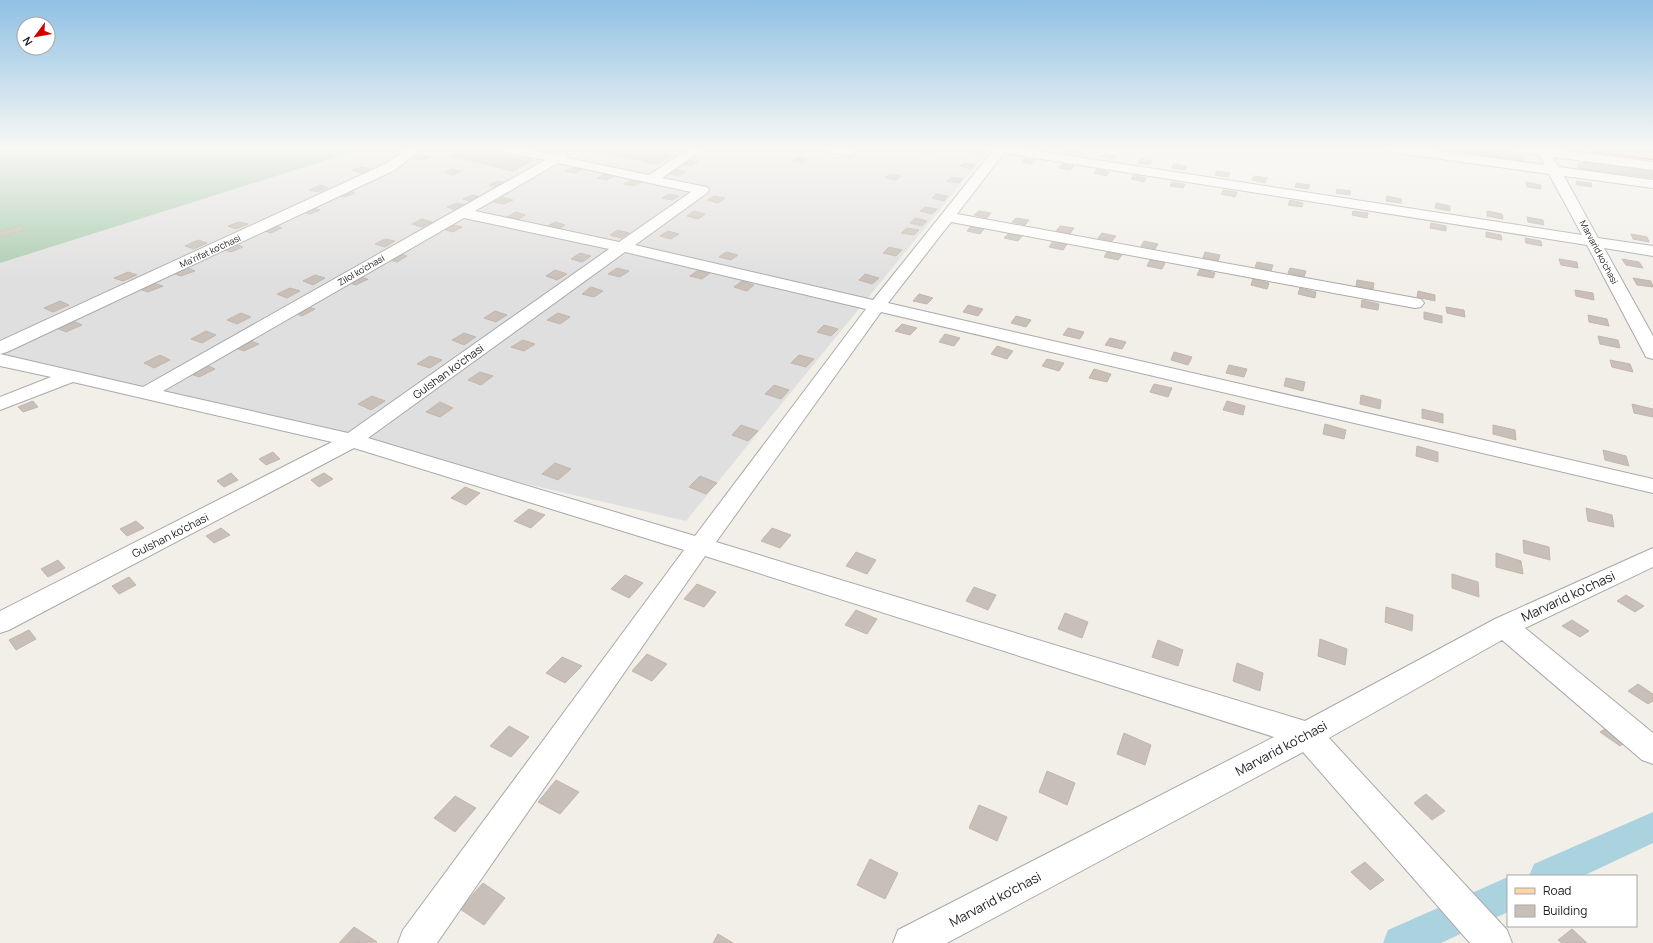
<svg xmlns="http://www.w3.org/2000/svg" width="1653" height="943" font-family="Manrope,sans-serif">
  <rect width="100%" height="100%" fill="#f2efe9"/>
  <!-- residential -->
  <path fill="#e0dfdf" d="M0,148h990l-304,373 -686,-159z"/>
  <!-- cemetery -->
  <path fill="#aacbaf" d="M0,148h365l-365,115z"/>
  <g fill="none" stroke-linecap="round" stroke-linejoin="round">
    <!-- canal -->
    <path fill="#aad3df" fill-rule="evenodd" d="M1653,812v31l-70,33h-54l5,-12z
      M1508,877v35l-67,31h-58l5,-13z"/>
  </g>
  <!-- building -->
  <path fill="#c7bfb8" stroke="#c4b6ab" d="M468,148h13l2,1 -3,1 38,8 4,-1 9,2 -2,1 3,1 -19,10 -63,-15z
    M594,148h44l35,7 -15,9h-5l-10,-2 2,-1 -42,-8 -3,1 -10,-2 4,-1 -4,-1z
    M1445,148h38l26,3 15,6 1,5 -79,-13z
    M930,149l11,2 -5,4 -11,-2z
    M1071,149l12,2 -3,3 -12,-2z
    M975,150l11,2 -4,4 -11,-2z
    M1104,154l12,2 -3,3 -12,-2z
    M422,155l9,2 -9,3 -8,-2z
    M797,157l10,2 -5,4 -10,-2z
    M1024,158l12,2 -4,4 -11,-2z
    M1141,159l11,2 -2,4 -12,-2z
    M688,160l10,2 -6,4 -10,-2z
    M1587,162l66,9v7l-74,-9 -2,-5z
    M964,163l11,2 -4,4 -11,-3z
    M1062,164l12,2 -4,4 -11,-2z
    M1174,164l13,2 -3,4 -12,-2z
    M362,167l8,2 -9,4 -9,-3z
    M573,167l9,2 -7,4 -10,-2z
    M452,169l9,2 -8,4 -9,-3z
    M675,169l10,3 -7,4 -10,-3z
    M1097,169l12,3 -3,4 -12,-3z
    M1217,171l13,2 -2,4 -13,-2z
    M605,174l9,2 -7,4 -10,-2z
    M890,174l11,2 -4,4 -12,-2z
    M1134,175l12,3 -2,4 -13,-3z
    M1254,176l13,2 -2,5 -13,-3z
    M952,177l11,2 -4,4 -12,-2z
    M632,180l10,2 -8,4 -10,-2z
    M497,181l10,2 -9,4 -9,-2z
    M1576,181l15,2 1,4 -15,-2z
    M1172,182l13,2 -2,4 -13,-2z
    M1526,182l15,3v4l-14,-2z
    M1296,183l14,2 -2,4 -13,-2z
    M320,185l8,3 -10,4 -9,-2z
    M1337,189l14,2 -1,4 -14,-2z
    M346,190l9,3 -10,4 -9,-2z
    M1223,190l14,2 -2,5 -14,-3z
    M669,194l10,2 -7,4 -10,-2z
    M936,194l12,2 -4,5 -12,-3z
    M472,195l10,2 -9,5 -10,-3z
    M714,196l11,2 -7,5 -11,-3z
    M1387,196l14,3v4l-15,-2z
    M503,197l10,3 -9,4 -10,-2z
    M1290,200l13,3 -1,4 -14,-2z
    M457,203l9,2 -9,5 -10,-3z
    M1436,203l14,3v5l-15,-3z
    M311,207l9,3 -10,4 -9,-2z
    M925,207l12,2 -5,5 -12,-3z
    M694,211l11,3 -7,5 -11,-3z
    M979,211l12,2 -4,5 -13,-3z
    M1353,211l15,2 -1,5 -15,-3z
    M1487,211l15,3 1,5 -16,-3z
    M516,212l9,3 -8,5 -10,-3z
    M1527,217l16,3 1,5 -16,-3z
    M915,218l12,3 -5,5 -12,-3z
    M1016,218l13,2 -4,5 -13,-3z
    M422,219l10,3 -10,5 -10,-3z
    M239,222l9,2 -12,5 -8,-3z
    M555,222l10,3 -9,5 -10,-3z
    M1431,223l15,3v5l-16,-3z
    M273,225l9,3 -11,5 -9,-3z
    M453,225l9,2 -9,5 -10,-3z
    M20,226l5,4 -25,7v-5z
    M971,226l13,3 -4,5 -13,-3z
    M1060,226l14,2 -4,6 -14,-3z
    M907,228l12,2 -5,5 -13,-2z
    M618,230l11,3 -8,5 -11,-3z
    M668,231l11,3 -8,5 -11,-3z
    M1486,232l15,3 1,5 -16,-3z
    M1009,233l13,3 -4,5 -14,-3z
    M1102,233l14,3 -4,5 -14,-3z
    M1631,234l16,3 2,5 -16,-3z
    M1525,238l16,3 1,5 -16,-3z
    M385,239l10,2 -10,6 -10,-3z
    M198,240l9,3 -13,6 -9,-3z
    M1053,241l14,3 -4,6 -14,-3z
    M1144,241l14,3 -3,5 -14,-3z
    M234,244l9,3 -12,5 -9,-3z
    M889,247l13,3 -6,6 -13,-3z
    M726,252l12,3 -7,5 -12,-3z
    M1107,252l15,3 -4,5 -14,-3z
    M1205,252l15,3 -2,6 -15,-3z
    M397,253l10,3 -10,6 -11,-3z
    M580,253l11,3 -9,6 -11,-3z
    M1559,259l18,3 1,6 -17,-3z
    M1622,259l17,3 4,6 -17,-3z
    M1150,260l15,3 -3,6 -15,-3z
    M1257,262l16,3 -2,6 -16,-4z
    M186,267l9,4 -14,5 -9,-3z
    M617,268l12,3 -9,6 -12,-3z
    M1290,268l16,3 -2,6 -16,-4z
    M1200,269l15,4 -2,5 -16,-3z
    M555,270l12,4 -10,6 -11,-4z
    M698,270l12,3 -8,6 -12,-3z
    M128,272l9,3 -14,6 -9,-3z
    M865,274l14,4 -7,6 -13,-4z
    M315,275l10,3 -12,7 -10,-4z
    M357,276l11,3 -12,6 -10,-3z
    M1633,278l18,3 2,6 -16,-2z
    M1253,279l16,4 -2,6 -16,-4z
    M1357,280l17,3 -1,6 -17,-3z
    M742,281l12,4 -7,6 -13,-4z
    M153,283l10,3 -15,6 -9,-3z
    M591,287l12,4 -9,6 -12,-3z
    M290,288l10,3 -13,7 -10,-4z
    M1300,288l16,4 -1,6 -17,-4z
    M1575,290l18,3 1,7 -18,-4z
    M1418,291l17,4v6l-18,-4z
    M919,294l14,4 -6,6 -14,-3z
    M1362,300l17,4 -1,6 -17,-3z
    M60,301l9,4 -16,7 -9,-4z
    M968,305l15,4 -5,7 -15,-4z
    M305,306l10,3 -13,7 -10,-4z
    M1446,307l18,3 1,7 -18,-4z
    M495,311l12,4 -11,7 -12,-4z
    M1424,312l18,4v7l-18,-4z
    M241,313l10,4 -14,7 -10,-4z
    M558,313l12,4 -10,7 -13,-4z
    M1588,315l19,4 2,7 -20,-4z
    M1016,316l15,4 -5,7 -15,-4z
    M73,321l9,4 -16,7 -9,-4z
    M902,324l15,4 -7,7 -15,-4z
    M824,325l14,4 -7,7 -14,-4z
    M1068,328l16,4 -4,7 -17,-4z
    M206,331l10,4 -14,8 -11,-4z
    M464,333l12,4 -12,8 -12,-5z
    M945,334l15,4 -6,8 -15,-4z
    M1598,336l20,4 2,8 -20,-4z
    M1110,338l16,4 -4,7 -17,-4z
    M248,340l11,4 -15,7 -11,-4z
    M523,340l12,4 -11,7 -13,-4z
    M997,346l16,5 -6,8 -16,-5z
    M1174,352l18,5 -4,8 -17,-5z
    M160,355l10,5 -16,8 -10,-5z
    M799,355l15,4 -8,8 -15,-4z
    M430,356l12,4 -12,8 -13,-4z
    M1047,359l17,4 -5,8 -17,-5z
    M1610,360l20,4 3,8 -21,-5z
    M204,364l11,5 -16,8 -11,-4z
    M1229,365l18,4 -3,8 -18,-4z
    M1094,369l17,5 -4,8 -18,-4z
    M480,372l13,4 -12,9 -13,-5z
    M1286,378l19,4 -2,9 -19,-5z
    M1154,384l18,4 -4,9 -18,-5z
    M774,385l15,5 -8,9 -16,-5z
    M1361,395l20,5 -1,9 -20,-5z
    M372,396l13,5 -14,9 -13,-6z
    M33,401l5,6 -15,5 -5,-5z
    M1227,401l18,5 -2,9 -20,-5z
    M440,402l13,6 -13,9 -14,-5z
    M1632,404l21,5v8l-19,-4z
    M1422,409l21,5v9l-21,-5z
    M1325,424l21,6 -2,9 -21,-5z
    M741,425l17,6 -10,10 -16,-6z
    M1493,425l22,5 1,10 -23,-6z
    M1417,446l21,6v10l-22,-6z
    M1603,450l23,6 3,10 -24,-6z
    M273,452l7,7 -14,6 -7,-6z
    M555,463l16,6 -13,11 -16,-6z
    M231,473l7,7 -14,7 -7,-6z
    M324,473l9,6 -14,8 -8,-7z
    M700,476l17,7 -11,11 -17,-7z
    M465,487l15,6 -14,12 -15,-7z
    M1586,508l26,7 2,12 -26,-6z
    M529,509l16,6 -14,13 -17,-7z
    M136,521l8,7 -17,8 -7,-7z
    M221,528l9,7 -16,8 -8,-7z
    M772,528l19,7 -11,13 -19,-7z
    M1523,540l26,7 1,13 -26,-7z
    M856,552l20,8 -9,14 -21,-8z
    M1496,553l25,8 2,13 -27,-7z
    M58,560l7,8 -17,9 -7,-8z
    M1452,574l26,8 1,15 -27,-9z
    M625,575l18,8 -14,15 -18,-9z
    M129,577l7,8 -17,9 -7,-8z
    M697,584l19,8 -12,15 -20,-8z
    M974,587l22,8 -8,15 -22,-9z
    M1626,595l18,11 -9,6 -18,-11z
    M1386,607l27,8 -1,16 -27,-9z
    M856,610l21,9 -10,15 -22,-9z
    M1065,613l23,9 -6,16 -24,-9z
    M1572,620l17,11 -9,6 -18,-11z
    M29,630l7,9 -20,11 -7,-10z
    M1320,639l27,10 -2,16 -27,-9z
    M1158,640l25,10 -5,16 -26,-9z
    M647,654l20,10 -15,17 -20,-10z
    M562,657l20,9 -17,17 -19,-10z
    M1237,663l26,10 -3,18 -27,-10z
    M1638,684l15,10v7l-5,3 -20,-13z
    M1611,725l20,14 -11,7 -20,-14z
    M509,726l20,11 -18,20 -21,-11z
    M1124,733l27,12 -6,20 -28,-11z
    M1047,771l28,12 -8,22 -28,-13z
    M556,780l23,12 -19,22 -22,-12z
    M1426,794l19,17 -13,9 -18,-17z
    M455,796l21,12 -21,24 -21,-14z
    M979,805l28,12 -10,24 -28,-13z
    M870,859l28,14 -13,26 -28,-14z
    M1365,862l19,18 -14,10 -19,-18z
    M483,883l22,15 -21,27 -24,-16z
    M354,927l23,15 -38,1z
    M1572,929l15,14h-25l-4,-3z
    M718,934l15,9h-20z"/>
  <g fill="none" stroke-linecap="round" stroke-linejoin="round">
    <!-- minor casing -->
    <g stroke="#a9a9a9" stroke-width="2">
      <path id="minor" d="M409,148h14l-28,22 -388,182 -7,2v-13l385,-177z
        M498,148h24l33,7 7,-3 5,1 1,3 -1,2 82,17 41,-27h15l-43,30 45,9 2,3 -2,3 -72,52 238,55 122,-152h24l563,87 -33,-61 -159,-22 -4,-1 -2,-3h34l127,17 -6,-10 -28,-4 -2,-3h36l108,14v8l-100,-13 6,10 94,13v8l-89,-12 34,62 55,8v10l-49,-8 49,88v23l-7,-2 -2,-4 -57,-108 -583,-92 -47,61 458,84 6,1 3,4 -3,4 -6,1 -464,-86 -63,81 765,176v14l-772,-181 -165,230 589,179 190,-102 158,-71v19l-128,61 128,105v31l-11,-4 -140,-120 -173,98 178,192 5,13h-42l-167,-191 -356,191h-54l5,-13 376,-193 -569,-181 -268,387h-39l5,-13 281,-380 -330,-102 -345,182 -9,3v-22l332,-169 -259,-60 -73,28v-13l51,-20 -51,-11v-12l143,33 402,-227 -45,-9zM558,163l133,29 -72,50 -144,-31zM464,218l145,31 -261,184 -185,-42zM625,252l241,57 -171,227 -327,-98z
        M823,148l30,1 2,3 -2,3 -4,1 -24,-5z"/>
    </g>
    <!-- major casing -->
    <g stroke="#a06b00" stroke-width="2">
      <path id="major" d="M1590,148h37l26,3v8l-57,-7 -4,-1z"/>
    </g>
    <!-- minor -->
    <use href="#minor" fill="#fff" fill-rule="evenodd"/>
    <!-- major -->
    <use href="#major" fill="#fcd6a4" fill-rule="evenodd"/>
  </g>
  <!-- sky -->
  <linearGradient id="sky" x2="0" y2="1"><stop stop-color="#8fc0e4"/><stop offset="0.53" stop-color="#f9f8f5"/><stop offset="1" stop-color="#f9f8f5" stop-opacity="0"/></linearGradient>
  <rect width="1653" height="280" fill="url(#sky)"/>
  <g text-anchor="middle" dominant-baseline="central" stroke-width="3" stroke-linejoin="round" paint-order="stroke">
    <!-- far-street labels -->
    <g font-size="9" fill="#222" stroke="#fff">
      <text transform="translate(210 251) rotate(-25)">Ma'rifat ko'chasi</text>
      <text transform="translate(1599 252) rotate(62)">Marvarid ko'chasi</text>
      <text transform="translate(361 270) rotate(-30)">Zilol ko'chasi</text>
    </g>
    <!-- street labels -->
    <g font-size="11" fill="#222" stroke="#fff">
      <text transform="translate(448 371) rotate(-36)">Gulshan ko'chasi</text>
      <text transform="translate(170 535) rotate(-27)">Gulshan ko'chasi</text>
    </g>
    <!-- near-street labels -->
    <g font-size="13" fill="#222" stroke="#fff">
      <text transform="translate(1568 596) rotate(-25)">Marvarid ko'chasi</text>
      <text transform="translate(1281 748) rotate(-28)">Marvarid ko'chasi</text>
      <text transform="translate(995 899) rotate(-28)">Marvarid ko'chasi</text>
    </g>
  </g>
  <!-- legend -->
  <rect x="1507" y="875" width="130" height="52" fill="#ffffff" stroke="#a7a7a7"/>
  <rect x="1515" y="888" width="20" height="6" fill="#fcd6a4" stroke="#a7a7a7"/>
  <text x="1543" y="895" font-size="12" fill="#222222">Road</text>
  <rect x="1515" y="905" width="20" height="12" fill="#c7bfb8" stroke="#a7a7a7"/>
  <text x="1543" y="915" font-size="12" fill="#222222">Building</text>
  <!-- north arrow -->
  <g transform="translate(36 36) rotate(238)"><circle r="19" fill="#ffffff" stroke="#a7a7a7"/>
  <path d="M0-3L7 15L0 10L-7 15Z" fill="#d40000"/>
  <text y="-6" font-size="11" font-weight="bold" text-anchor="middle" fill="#222222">N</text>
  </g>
</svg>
